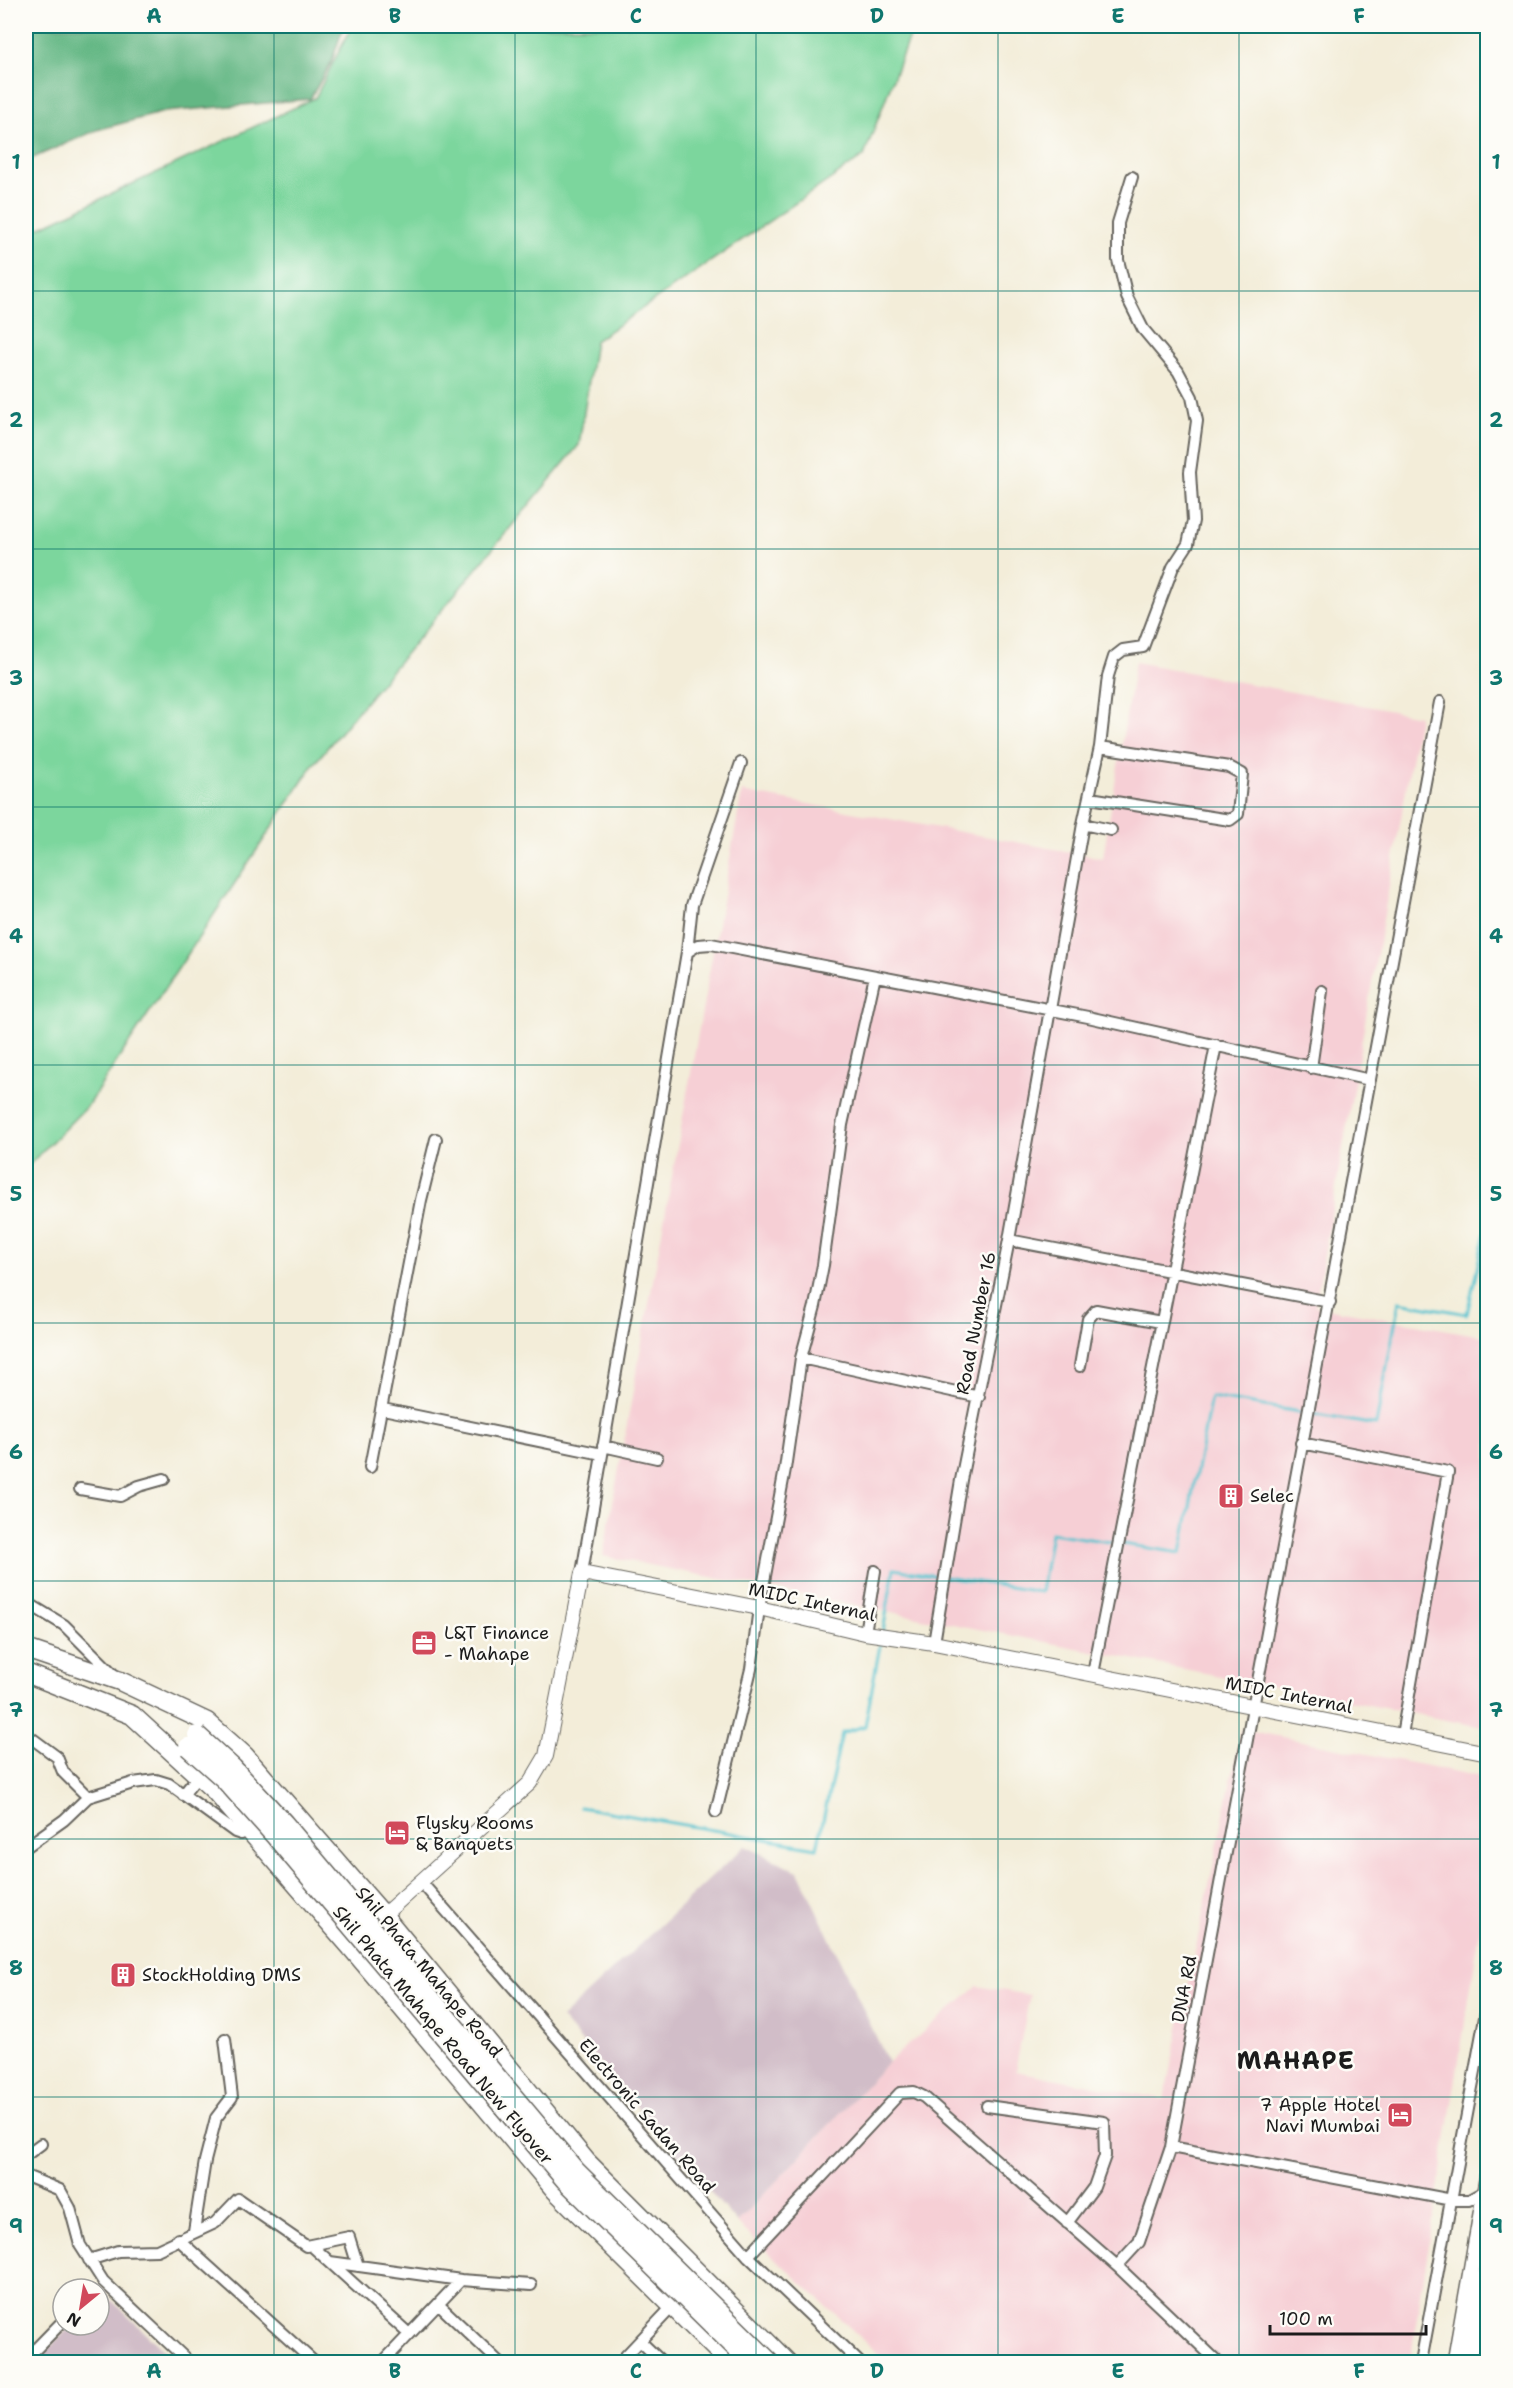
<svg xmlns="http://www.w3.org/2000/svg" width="1513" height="2388" font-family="'Shantell Sans',sans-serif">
  <rect width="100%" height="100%" fill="#fdfcf7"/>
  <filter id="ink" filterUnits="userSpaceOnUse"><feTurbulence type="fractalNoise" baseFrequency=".0167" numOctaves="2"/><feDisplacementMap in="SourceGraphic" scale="12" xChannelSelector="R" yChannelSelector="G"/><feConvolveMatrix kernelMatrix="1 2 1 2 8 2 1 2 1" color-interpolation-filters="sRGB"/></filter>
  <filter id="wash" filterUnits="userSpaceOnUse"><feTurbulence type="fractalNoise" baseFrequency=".008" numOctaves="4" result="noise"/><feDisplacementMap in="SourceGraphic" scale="24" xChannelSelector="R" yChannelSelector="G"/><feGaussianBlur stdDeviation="1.35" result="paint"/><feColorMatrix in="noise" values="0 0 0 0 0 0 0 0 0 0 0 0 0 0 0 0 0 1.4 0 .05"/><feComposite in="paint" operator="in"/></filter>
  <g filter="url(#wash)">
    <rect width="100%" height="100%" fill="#f3edd9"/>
    <!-- built -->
    <path fill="#f6cfd5" d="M1135,662l284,54 -104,590 172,31v391l-884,-172 139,-764 361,66z
      M1242,1729l245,49v109l-77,475h-523l-150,-139 151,-161 89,-76 53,9 -15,76 149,28z"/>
    <!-- industrial -->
    <path fill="#d1bdc8" d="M745,1846l53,25 90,191 -151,161 -176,-205z
      M104,2293l72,69h-141l37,-37h27v-27z"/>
    <!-- green -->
    <path fill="#7bd69d" stroke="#4c795c" stroke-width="1.5" d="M352,26h561l-49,130 -269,185 -16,104 -266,320 -225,340 -62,63v-934l289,-136z"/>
    <!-- forest -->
    <path fill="#64b784" stroke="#406a50" stroke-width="1.5" d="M26,26h318l-13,37 -21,36 -146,13 -67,18 -71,31z"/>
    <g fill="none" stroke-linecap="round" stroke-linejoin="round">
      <!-- stream -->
      <path stroke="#56c3cf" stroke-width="3" d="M883,1631l11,-62 147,23 10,-59 130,20 30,-156 165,28 23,-123 68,12 21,-95
        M580,1807l237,41 25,-115 23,-7 16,-86"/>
    </g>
  </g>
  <g filter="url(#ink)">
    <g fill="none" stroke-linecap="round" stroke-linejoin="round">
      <!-- minor casing -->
      <g stroke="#67655e" stroke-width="14">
        <path id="minor" d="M1090,798l140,22 8,-6 4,-40 -13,-7 -129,-20
          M1083,824l28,6
          M687,952l5,-47 49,-142
          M1311,1068l11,-77
          M1009,1240l321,62
          M801,1358l178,39
          M1080,1366l8,-47 8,-9 65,12
          M383,1409l219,45
          M1301,1443l147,29 -46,263
          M603,1446l54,12
          M370,1467l51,-267 15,-61
          M80,1489l40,7 19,-10 25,-7
          M582,1573l105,-621 11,-7 13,-1 377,73 282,63
          M26,1602l38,23 51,51
          M865,1633l10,-62
          M934,1643l27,-163 48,-240 74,-416 17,-77 8,-71 6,-19 9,-7 20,-3 30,-80 15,-23 5,-23 -3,-49 7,-51 -5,-24 -14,-26 -35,-42 -16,-32 -9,-37v-37l14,-46
          M1093,1674l123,-629
          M26,1734l31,23 6,15 25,25
          M183,1795l15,-19
          M716,1812l35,-143 8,-61 26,-139 16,-111 14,-52 8,-41 19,-140 33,-149
          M26,1847l38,-27 24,-23 45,-14 23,-3 13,4 66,48 6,2 11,-6
          M421,1882l327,374 111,106
          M987,2106l117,16 1,34 -11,31 -27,36
          M1171,2147l281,53h17l18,-10
          M26,2155l15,-11
          M26,2176l34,14 10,18 10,37 23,36 86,81
          M194,2231l11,-70 11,-43 16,-21 -7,-58
          M178,2239l136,123
          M311,2245l98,89
          M748,2256l152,-163 14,-1 10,5 193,169 101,96
          M89,2260l29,-9 39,-1 58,-27 23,-24 68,47 43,-9 9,29
          M330,2262l131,18 70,5
          M1117,2266l22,-24 32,-95c90,-482 180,-963 269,-1445
          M438,2304l61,58
          M640,2341l22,21
          M26,2359l37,-38
          M383,2362l78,-82
          M620,2362l52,-55
          M1421,2362l67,-361"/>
      </g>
      <!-- tertiary casing -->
      <g stroke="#67655e" stroke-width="16">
        <path id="tertiary" d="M378,1920l152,-137 16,-27 36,-183 177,35 106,25 69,10 554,110"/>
      </g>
      <!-- secondary casing -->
      <g stroke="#67655e" stroke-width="18">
        <path id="secondary" d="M1455,2362l33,-188
          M1469,2362l19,-100"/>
      </g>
      <!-- primary casing -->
      <g stroke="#67655e" stroke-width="21">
        <path id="primary" d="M26,1649l94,32 87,41 37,33 140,161 202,245 201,201
          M26,1673l106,42 83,76 135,155 205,244 174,172"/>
      </g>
      <!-- minor -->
      <use href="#minor" stroke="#fff" stroke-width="10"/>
      <!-- tertiary -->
      <use href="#tertiary" stroke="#fff" stroke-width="14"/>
      <!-- secondary -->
      <use href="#secondary" stroke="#fff" stroke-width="15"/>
      <!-- primary -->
      <use href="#primary" stroke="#fff" stroke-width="18"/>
      <!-- primary-bridge casing -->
      <g stroke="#67655e" stroke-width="21" stroke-linecap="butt">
        <path id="primary-bridge" d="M197,1735l36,33 51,55 292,348 194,191
          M188,1747l36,32 50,56 291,345 185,182"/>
      </g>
      <!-- primary-bridge -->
      <use href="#primary-bridge" stroke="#fff" stroke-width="18"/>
    </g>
  </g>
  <!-- grid -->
  <path fill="none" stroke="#0f766e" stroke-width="1.5" stroke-opacity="0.55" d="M274,26v2336M515,26v2336M756,26v2336M998,26v2336M1239,26v2336M26,291h1462M26,549h1462M26,807h1462M26,1065h1462M26,1323h1462M26,1581h1462M26,1839h1462M26,2097h1462"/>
  <!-- icons -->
  <defs>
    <g id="building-square" transform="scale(1.35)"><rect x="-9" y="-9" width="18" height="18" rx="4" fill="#d1495b" stroke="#fdfcf7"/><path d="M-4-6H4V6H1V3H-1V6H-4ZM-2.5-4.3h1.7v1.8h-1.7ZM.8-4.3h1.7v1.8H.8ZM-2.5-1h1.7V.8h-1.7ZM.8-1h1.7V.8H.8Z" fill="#fff"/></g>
    <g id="office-square" transform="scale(1.35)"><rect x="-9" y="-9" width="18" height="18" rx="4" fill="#d1495b" stroke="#fdfcf7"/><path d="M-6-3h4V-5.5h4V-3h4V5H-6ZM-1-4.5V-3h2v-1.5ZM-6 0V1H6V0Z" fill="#fff"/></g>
    <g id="hotel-square" transform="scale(1.35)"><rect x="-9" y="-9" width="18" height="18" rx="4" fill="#d1495b" stroke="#fdfcf7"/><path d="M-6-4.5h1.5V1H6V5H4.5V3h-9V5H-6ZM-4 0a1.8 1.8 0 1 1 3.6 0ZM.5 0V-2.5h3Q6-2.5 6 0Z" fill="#fff"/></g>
  </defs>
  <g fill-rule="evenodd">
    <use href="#building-square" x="1231" y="1496"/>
    <use href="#office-square" x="424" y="1643"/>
    <use href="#hotel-square" x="397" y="1833"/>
    <use href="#building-square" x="123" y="1975"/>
    <use href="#hotel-square" x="1400" y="2115"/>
  </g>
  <g text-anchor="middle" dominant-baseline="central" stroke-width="5" stroke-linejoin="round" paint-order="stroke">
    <!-- street labels -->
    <g font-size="18" fill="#1c1c1c" stroke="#fdfcf7">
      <text transform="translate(976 1323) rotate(-79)">Road Number 16</text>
      <text transform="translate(812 1602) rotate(12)">MIDC Internal</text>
      <text transform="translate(1289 1695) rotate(11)">MIDC Internal</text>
      <text transform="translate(429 1972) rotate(50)">Shil Phata Mahape Road</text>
      <text transform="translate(1184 1989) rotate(-79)">DNA Rd</text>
      <text transform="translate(443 2035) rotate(50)">Shil Phata Mahape Road New Flyover</text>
      <text transform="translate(647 2116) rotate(49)">Electronic Sadan Road</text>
    </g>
    <!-- poi labels -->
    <g font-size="18" fill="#1c1c1c" stroke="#fdfcf7" text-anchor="start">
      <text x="1250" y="1496">Selec</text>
      <text x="444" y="1633">L&amp;T Finance<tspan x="444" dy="21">- Mahape</tspan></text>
      <text x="416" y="1823">Flysky Rooms<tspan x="416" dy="21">&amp; Banquets</tspan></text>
      <text x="142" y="1975">StockHolding DMS</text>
      <text x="1380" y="2105" text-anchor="end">7 Apple Hotel<tspan x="1380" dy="21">Navi Mumbai</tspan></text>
    </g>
    <!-- district labels -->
    <g font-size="24" font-weight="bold" letter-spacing="1.5" fill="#1c1c1c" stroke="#fdfcf7">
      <text x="1296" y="2061">MAHAPE</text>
    </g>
  </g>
  <!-- margin -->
  <rect width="1513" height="2388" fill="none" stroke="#fdfcf7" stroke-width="66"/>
  <!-- north arrow -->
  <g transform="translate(81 2307) rotate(210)"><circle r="28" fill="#fdfcf7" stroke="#a3a29f" stroke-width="1.5"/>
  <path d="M0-4.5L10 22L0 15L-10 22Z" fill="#d1495b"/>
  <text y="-9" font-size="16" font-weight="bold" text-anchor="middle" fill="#1c1c1c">N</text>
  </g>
  <!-- scale -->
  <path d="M1270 2325v9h156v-9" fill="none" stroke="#1c1c1c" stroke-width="3"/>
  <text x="1279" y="2325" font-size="18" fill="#1c1c1c" stroke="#fdfcf7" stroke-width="4.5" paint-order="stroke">100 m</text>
  <rect x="33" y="33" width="1447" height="2322" fill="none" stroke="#0f766e" stroke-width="2"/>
  <g font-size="20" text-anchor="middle" font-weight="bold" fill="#0f766e">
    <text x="154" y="23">A</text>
    <text x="395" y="23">B</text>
    <text x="636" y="23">C</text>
    <text x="877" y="23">D</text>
    <text x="1118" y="23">E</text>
    <text x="1359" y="23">F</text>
    <text x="16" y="169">1</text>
    <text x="1496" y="169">1</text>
    <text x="16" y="427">2</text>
    <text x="1496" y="427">2</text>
    <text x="16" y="685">3</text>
    <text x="1496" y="685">3</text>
    <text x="16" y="943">4</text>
    <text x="1496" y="943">4</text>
    <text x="16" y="1201">5</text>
    <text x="1496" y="1201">5</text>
    <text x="16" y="1459">6</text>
    <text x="1496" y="1459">6</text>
    <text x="16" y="1717">7</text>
    <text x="1496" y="1717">7</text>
    <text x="16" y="1975">8</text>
    <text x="1496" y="1975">8</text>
    <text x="16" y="2233">9</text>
    <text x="1496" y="2233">9</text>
    <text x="154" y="2378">A</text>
    <text x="395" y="2378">B</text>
    <text x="636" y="2378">C</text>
    <text x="877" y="2378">D</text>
    <text x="1118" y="2378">E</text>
    <text x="1359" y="2378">F</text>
  </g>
</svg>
